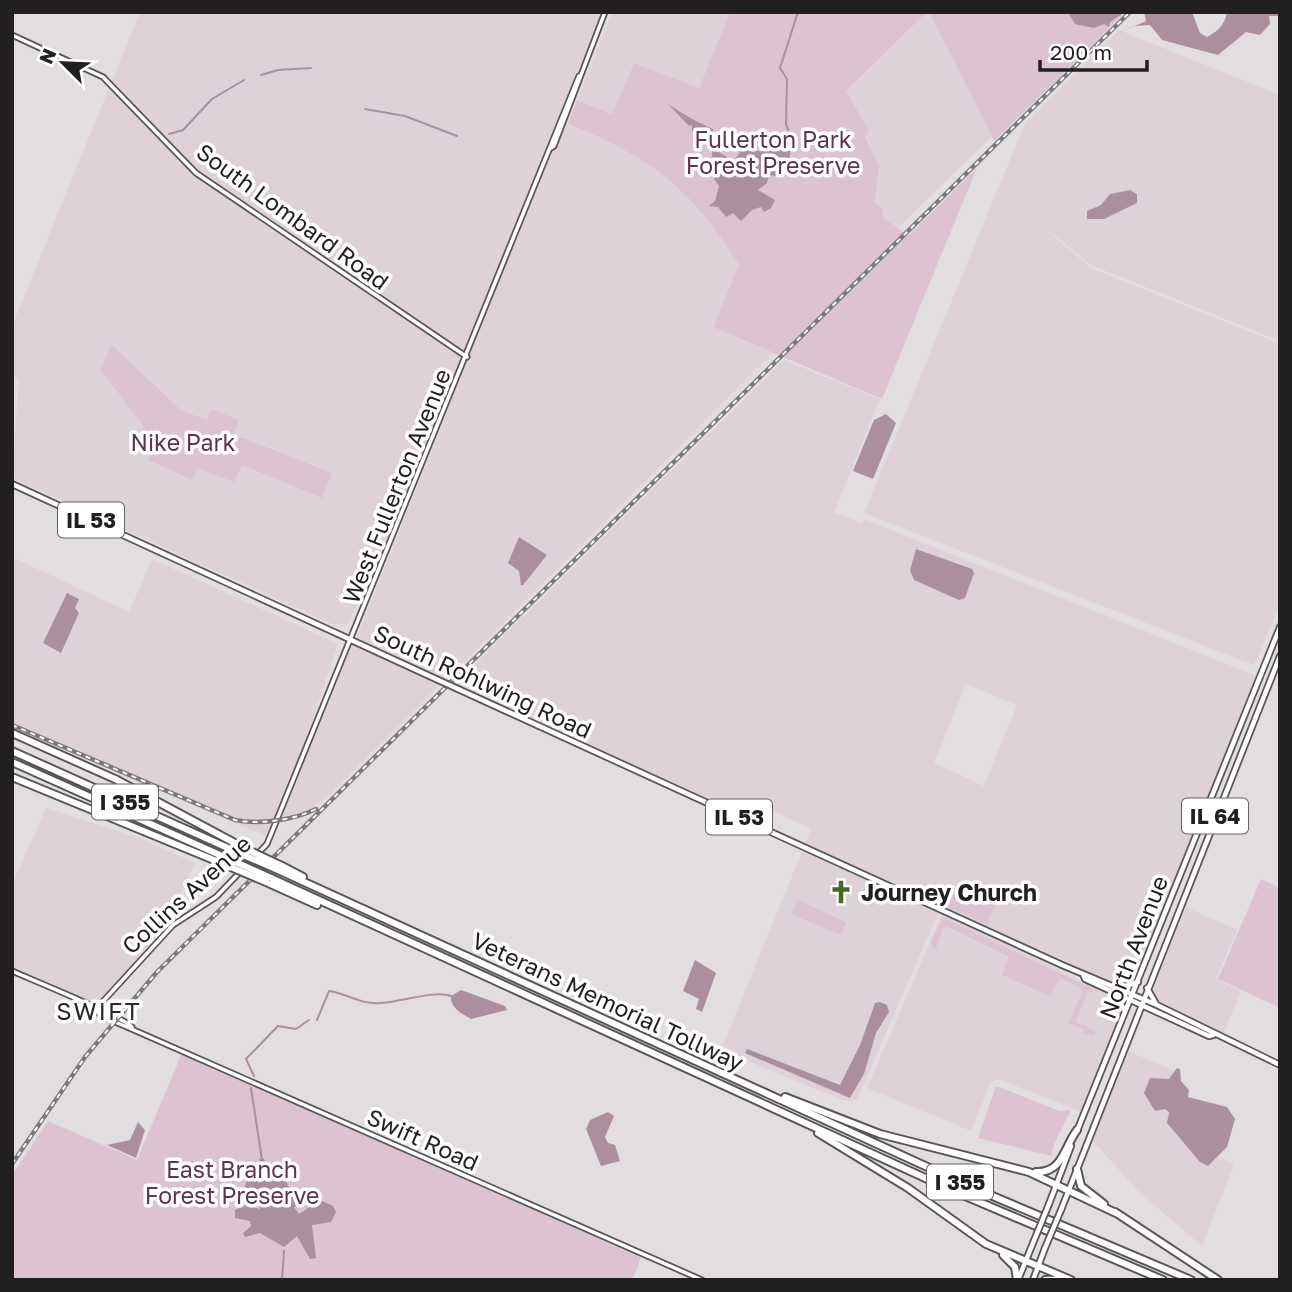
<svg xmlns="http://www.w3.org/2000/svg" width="1292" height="1292" font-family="'Golos Text',sans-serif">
  <rect width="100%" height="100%" fill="#e2dee0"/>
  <!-- built -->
  <path fill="#ded2d8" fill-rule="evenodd" d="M140,12h462l-196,482 -58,130h-16l-320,-146 7,-99 -7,-3v-50zM111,345l70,65 26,10 5,-10 26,10 -5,13 99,40 -10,24 -81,-32 -44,2 -6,13 -37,-33 -16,-7 6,-13z
    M612,12h118l-31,77 -65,-26 -22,51 -35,-14z
    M927,12h2l63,124 -94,92 -15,-11 -8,-14 4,-37 -33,-75z
    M1119,30l161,65v246l-189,-76 -63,-51 63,54 189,76v261l-26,60 -390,-152 161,-390z
    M568,123l47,21 48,28 28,26 26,32 22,35 -26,62 60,26 -327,327 -90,-41 196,-489z
    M784,360l96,39 -46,113 28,11 2,-4 393,157 -124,305 -13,3 -40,-16 -275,-124 6,-15 -38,-18 -2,18 -317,-144zM966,684l51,21 -33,81 -50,-23z
    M12,557l117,55 23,-53 186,85 -40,118 -30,75 -256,-109z
    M353,643l88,41 -116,115 -22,13 -21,5z
    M46,808l97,31 52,24 -31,64 -69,81 -83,-38v-85z
    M803,849l136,62 -82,189h-15l-121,-50z
    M1186,907l51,23 -21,49 25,13 -18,42 -63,-32 -8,-10z
    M943,912l176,88 4,7 -2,9 -39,96 -84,-33 -7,3 -20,49 -104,-43z
    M1128,1051l49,21 34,82 23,10 -32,82 -63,-54 -48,-53z"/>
  <!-- green -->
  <path fill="#ddc3d1" d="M730,12h197l-81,79 23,40 -4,6 14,29 -4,37 7,5 1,9 25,19 69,-68 -95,231 -169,-72 26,-62c-51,-81 -85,-104 -171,-142l9,-23 35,14 22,-51 65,25z
    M929,12h197l-132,129z
    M111,344l70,66 26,10 4,-11 28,11 -5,14 98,39 -10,25 -80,-33 -8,17 -37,-14 -5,12 -44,-20 6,-13 -16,-7 6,-13 -43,-57z
    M1261,879l19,9v120l-62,-29z
    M958,881l41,16 -10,22 3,2 -4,4 -41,-19 2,-12z
    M798,900l48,22 -5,13 -46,-19 -4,-4z
    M946,919l145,69 2,4 -6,1 -11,29 20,9 -2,5 -12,-3 2,-4 -15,-6 13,-31 -2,-5 -20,-9 -10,18 -48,-21 7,-18 -61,-30 -5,2 -7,18 2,3 -5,-2 -2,-6 10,-21z
    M182,1053l459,205 -9,22h-620v-105l36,-54 89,39z
    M996,1086l64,25 11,-1 -17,34 -3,12 -73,-18z"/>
  <!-- water -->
  <path fill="#ac8f9e" d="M1068,12h57l-15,10 -1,5 -5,-3 -10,4 -19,-4z
    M1144,12h48l8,21 7,4c11,-6 18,-12 20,-25h53v4h-11l1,8 -10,11 -14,-3 -28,23 -56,-15 -12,-15 -16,1 -20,9 32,-14z
    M668,104c13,9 29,18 45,25l4,22 12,7 3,9 10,-3 -1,-3h-7l8,-12 7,-2 12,5 8,-13h23l-3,23 -10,-4 -4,11 1,7 -7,-1 -2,8 -9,7 17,10 -4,8 -7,4 -3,-5 -9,3 -11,11 -8,-8 -7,4 -8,-10 -9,-1 6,-5 4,-15 -5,-7 5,-14 -7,-9 1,-18 -12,-8 -9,2v-7l-3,1z
    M1130,190l7,4v9l-33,16h-17v-8l14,-6 9,-11z
    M886,414l10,9 -23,56 -20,-8 21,-51z
    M519,537l28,18 -24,30h-2l-2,-14 -11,-8z
    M916,549l56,20 2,4 -9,25 -6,2 -45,-20 -4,-10z
    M67,593l12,6 -4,9 4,5 -18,40 -18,-10z
    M695,960l21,13 -14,39 -6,-3 3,-10 -16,-8z
    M461,990l44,16 2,4 -36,9c-10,-6 -21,-11 -20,-23z
    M880,1002l7,3 2,7 -13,21 -12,41 -14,24 -105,-45 2,-4 93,36 20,-40 15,-42z
    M1177,1068l3,1 1,12 8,9 -1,7 39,10 8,12 -8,28 -19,19 -8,-4 -33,-39 2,-11 -4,-3 -10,2 -11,-18 6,-15 19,1z
    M608,1112l6,4 -9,21 3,6 7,2 5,16 -19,5 -15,-37 4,-9z
    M138,1122l7,8 -9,28 -29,-13 23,-5z
    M263,1158l13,19 7,-4 9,22 14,3 -2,6 -10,3 5,7 21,-14 13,6 3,6 -5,10 -19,3 4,33 -6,1 -13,-23 -13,11 -24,-14 -15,4 -2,-4 8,-7 -1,-5 -15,-3v-8l11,-5 14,4 -3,-18 -16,6 10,-28 9,2 -2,12 6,-3 -5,-21z"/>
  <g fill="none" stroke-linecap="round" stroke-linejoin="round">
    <!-- stream -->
    <path stroke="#ac8f9e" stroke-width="2" d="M261,75l17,-5 33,-2
      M365,109l40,7 52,20
      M169,134l14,-4 29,-31 32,-19
      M791,137l-5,-12 1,-46 -7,-11 18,-56
      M317,1020l12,-29c20,3 32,14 52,12 18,-1 55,-13 70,-7
      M254,1076l-8,-17 32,-33 18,3 13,-9
      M251,1088l11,72
      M282,1280l2,-29"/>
    <!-- secondary casing -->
    <g stroke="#5a5658" stroke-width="7">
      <path id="secondary" d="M12,35l91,42 93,96 271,184
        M551,148l3,-2 51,-134
        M12,971c18,8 114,47 120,56
        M96,1009l77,-84 43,-28 51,-53 312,-768
        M96,1009l5,7 26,11 575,253"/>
    </g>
    <!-- primary casing -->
    <g stroke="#5a5658" stroke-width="8">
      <path id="primary" d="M12,484l424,195
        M458,689l604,276 95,40 123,60
        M1083,974l2,5 124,57 4,-1
        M1120,988l18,-6
        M1147,988l9,16
        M1116,995l9,16
        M1077,1131l203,-504
        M1049,1204l22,-58
        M1061,1210l219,-554
        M1018,1280l15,-37
        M1033,1280l12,-32"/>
    </g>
    <!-- highway casing -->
    <g stroke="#5a5658" stroke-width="10">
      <path id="highway" d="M12,733l103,46 129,69
        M12,751l227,102
        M12,762l219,98
        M12,777l214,88
        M282,866l21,11
        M278,870l691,316 222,94
        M271,878l687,315 205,87
        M266,882l51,23
        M785,1097l95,37 149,38 89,42
        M818,1133l90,55 78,56 85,36
        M1077,1169l4,17 23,18
        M1036,1172c27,1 28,-25 41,-42
        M1115,1212l103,68
        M1003,1255l12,12 2,13
        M1045,1280l15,-1"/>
    </g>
    <!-- secondary -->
    <use href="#secondary" stroke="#fff" stroke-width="3.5"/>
    <!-- primary -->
    <use href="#primary" stroke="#fff" stroke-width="4.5"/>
    <!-- highway -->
    <use href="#highway" stroke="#fff" stroke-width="6"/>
    <!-- rail casing -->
    <g stroke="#7c797b" stroke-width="4.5">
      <path id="rail" d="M12,725l223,95c25,5 59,0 81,-11
        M12,1164l73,-107 72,-85 973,-960"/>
    </g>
    <!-- rail -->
    <use href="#rail" stroke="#fff" stroke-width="2" stroke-dasharray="5" stroke-linecap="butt"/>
    <!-- primary-bridge casing -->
    <g stroke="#5a5658" stroke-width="8" stroke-linecap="butt">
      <path id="primary-bridge" d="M436,679l22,10
        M1033,1243l16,-39
        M1045,1248l16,-38"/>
    </g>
    <!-- highway-bridge casing -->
    <g stroke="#5a5658" stroke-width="10" stroke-linecap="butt">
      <path id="highway-bridge" d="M244,848l38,18
        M239,853l39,17
        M231,860l40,18
        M226,865l40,17"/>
    </g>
    <!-- primary-bridge -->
    <use href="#primary-bridge" stroke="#fff" stroke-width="4.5"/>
    <!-- highway-bridge -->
    <use href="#highway-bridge" stroke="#fff" stroke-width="6"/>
  </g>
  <!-- icons -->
  <defs>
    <g id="church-bare" transform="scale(1.89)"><path d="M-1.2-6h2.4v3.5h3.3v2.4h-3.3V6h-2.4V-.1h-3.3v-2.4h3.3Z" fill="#426a26" stroke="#fff" stroke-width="2.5" paint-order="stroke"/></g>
  </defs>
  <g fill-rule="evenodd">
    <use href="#church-bare" x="841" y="892"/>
  </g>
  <g text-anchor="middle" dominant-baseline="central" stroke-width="7" stroke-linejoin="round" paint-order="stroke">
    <!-- shield labels -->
    <g fill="#fff" stroke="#646263" stroke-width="2">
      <rect x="58" y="502.5" width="66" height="35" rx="5"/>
      <rect x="92" y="784.5" width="66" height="35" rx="5"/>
      <rect x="1182" y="798.5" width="66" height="35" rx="5"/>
      <rect x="706" y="799.5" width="66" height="35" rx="5"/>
      <rect x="927" y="1164.5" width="66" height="35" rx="5"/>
    </g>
    <g font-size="21" font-weight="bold" fill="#211f20">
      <text x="91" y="520">IL 53</text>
      <text x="125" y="802">I 355</text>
      <text x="1215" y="816">IL 64</text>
      <text x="739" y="817">IL 53</text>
      <text x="960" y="1182">I 355</text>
    </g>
    <!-- park labels -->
    <g font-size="23" fill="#5e334c" stroke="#fff">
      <text x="773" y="139">Fullerton Park<tspan x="773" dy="26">Forest Preserve</tspan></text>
      <text x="183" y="442">Nike Park</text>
      <text x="232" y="1169">East Branch<tspan x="232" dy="26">Forest Preserve</tspan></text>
    </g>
    <!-- street labels -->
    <g font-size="23" fill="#211f20" stroke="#fff">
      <text transform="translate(293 216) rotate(36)">South Lombard Road</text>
      <text transform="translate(396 486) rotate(-68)">West Fullerton Avenue</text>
      <text transform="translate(483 681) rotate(25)">South Rohlwing Road</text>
      <text transform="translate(186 894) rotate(-42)">Collins Avenue</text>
      <text transform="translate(1133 947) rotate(-69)">North Avenue</text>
      <text transform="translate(608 1001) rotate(25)">Veterans Memorial Tollway</text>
      <text transform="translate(423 1139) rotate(24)">Swift Road</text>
    </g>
    <!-- poi labels -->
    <g font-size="23" font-weight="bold" fill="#211f20" stroke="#fff" text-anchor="start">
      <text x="861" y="892">Journey Church</text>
    </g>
    <!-- neighbourhood labels -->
    <g font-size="24" letter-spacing="2" fill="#2b282a" stroke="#fff">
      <text x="99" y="1010">SWIFT</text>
    </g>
  </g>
  <!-- border -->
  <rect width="1292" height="1292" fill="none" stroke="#211f20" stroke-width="28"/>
  <!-- north arrow -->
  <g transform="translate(63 63) rotate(294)" stroke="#ffffff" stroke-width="5" paint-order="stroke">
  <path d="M0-5L12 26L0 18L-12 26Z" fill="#211f20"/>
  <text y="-10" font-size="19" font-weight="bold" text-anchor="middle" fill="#211f20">N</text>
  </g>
  <!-- scale -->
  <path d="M1040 60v10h107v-10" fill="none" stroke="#211f20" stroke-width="3.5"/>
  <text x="1050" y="60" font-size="21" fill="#211f20" stroke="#ffffff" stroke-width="5" paint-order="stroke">200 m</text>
</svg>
